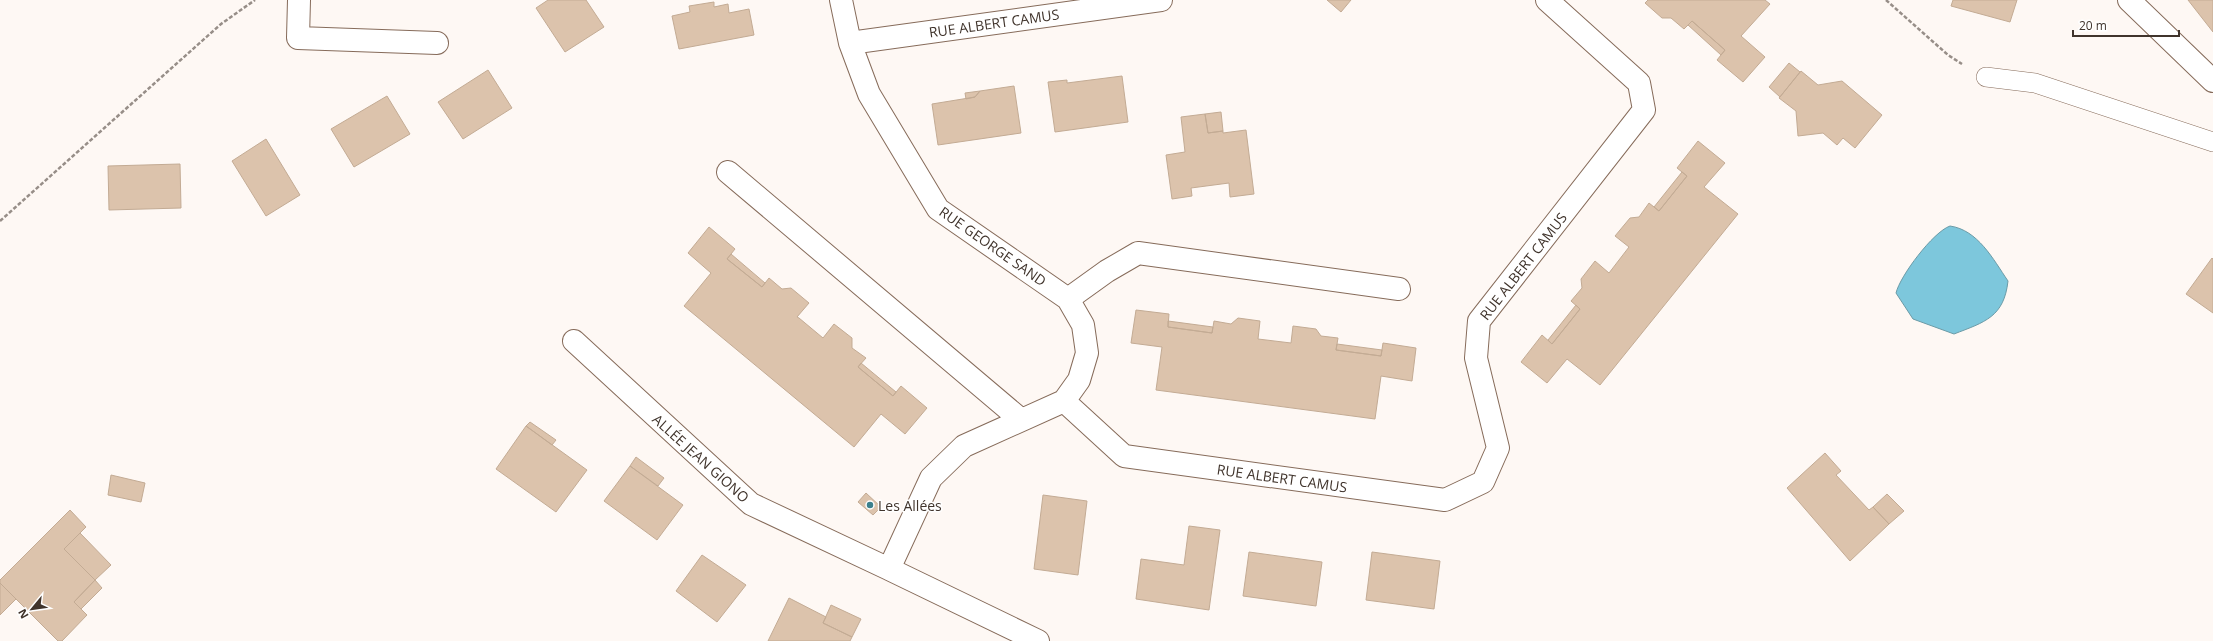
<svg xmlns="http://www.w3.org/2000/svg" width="2213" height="641" font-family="'Open Sans',sans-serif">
  <rect width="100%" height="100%" fill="#fef8f4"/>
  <!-- water -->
  <path fill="#7dc7dc" stroke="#6b9ba7" d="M1950,226c28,4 43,33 58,55 -4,36 -23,41 -54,53l-41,-15 -17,-26c4,-17 37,-61 54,-67z"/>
  <!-- building -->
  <path fill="#dcc3ac" stroke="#c3ab94" d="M548,0h38l18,27 -39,25 -29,-44z
    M1327,0h24l-10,12z
    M1648,0h117l5,4 -29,32 24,21 -22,25 -26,-22 8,-10 -33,-29 -8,8 -13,-11h-9l-17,-15z
    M1953,0h64l-7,22 -59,-16z
    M2188,0h25v32z
    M714,2v5l14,-3 1,9 20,-4 5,26 -75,14 -7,-33 18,-4 -1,-6z
    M1692,21l33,29 -4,5 -33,-30z
    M1789,63l11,9 -20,25 -11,-10z
    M488,70l24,38 -49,31 -25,-37z
    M1801,71l17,14 24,-4 40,34 -27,33 -12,-10 -6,7 -14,-12 -25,3 -2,-25 -17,-13z
    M1122,76l6,46 -73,10 -7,-50 19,-2v3z
    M1014,86l7,47 -83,12 -6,-41 43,-7 5,-6z
    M980,91l-5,6 -9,2 -1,-6z
    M387,96l23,38 -56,33 -23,-38z
    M1221,112l2,19 -15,2 -3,-19z
    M1205,114l3,19 15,-2v2l23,-3 8,64 -24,3 -1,-14 -38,5 1,8 -20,3 -6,-44 19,-3 -4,-35z
    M266,139l34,56 -34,21 -34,-55z
    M1698,141l27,22 -21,24 34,27 -138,171 -33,-26 -20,24 -26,-21 21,-27 10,9 28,-35 -9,-8 11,-13 -1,-9 14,-18 14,12 20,-26 -14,-11 15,-18 9,-1 10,-14 10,8 28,-35 -10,-8z
    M180,164l1,44 -72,2 -1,-44z
    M1682,172l5,4 -28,35 -5,-4z
    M709,227l26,22 -8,10 35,28 7,-9 13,11 9,-1 18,15 -12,14 2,1 24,20 11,-14 18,14v10l14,10 -8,9 35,29 8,-10 26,22 -22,26 -24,-20 -27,33 -170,-141 27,-33 -23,-20z
    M731,254l34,29 -3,4 -35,-28z
    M2212,258l1,1v54l-27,-19z
    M1576,305l4,4 -28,35 -4,-4z
    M1136,310l33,4 -1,13 44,6 2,-12 17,3 7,-6 22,3 -2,18 33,4 2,-17 23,3 5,7 17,2 -2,12 45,6 2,-13 33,5 -4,33 -31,-5 -6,43 -219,-29 6,-43 -31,-4z
    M1168,321l45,6 -1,6 -44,-6z
    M1337,344l45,6 -1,6 -45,-6z
    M861,363l35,29 -3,4 -35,-29z
    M530,422l26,18 -4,5 -26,-19z
    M526,426l61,44 -31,42 -60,-43z
    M1825,453l16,18 -5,4 33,35 4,-3 16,17 -39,37 -63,-73z
    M636,457l28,21 -6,8 -28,-20z
    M630,466l53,39 -26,35 -53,-39z
    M111,475l34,8 -4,19 -33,-7z
    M866,493l15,14 -8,8 -15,-13z
    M1887,494l17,17 -15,13 -16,-17z
    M1043,495l44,6 -9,74 -44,-6z
    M70,510l16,17 -22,22 31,31 -21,22 13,13 -25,26h-4l-58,-58v-3z
    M1189,526l31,4 -11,80 -73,-11 5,-40 43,6z
    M80,533l31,32 -16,15 -31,-31z
    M1249,552l73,10 -6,44 -73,-10z
    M1372,552l68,9 -6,48 -68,-9z
    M702,555l44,30 -29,37 -41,-31z
    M95,580l7,8 -21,21 -7,-7z
    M0,583l16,16 -16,16z
    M789,598l37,19 -3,6 29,14 -2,4h-82z
    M831,605l30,14 -9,18 -29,-14z"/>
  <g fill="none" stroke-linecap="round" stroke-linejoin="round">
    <!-- service casing -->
    <g stroke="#866b5a" stroke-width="20">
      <path id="service" d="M1986,77l49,6 178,59"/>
    </g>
    <!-- minor casing -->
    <g stroke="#866b5a" stroke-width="24">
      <path id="minor" d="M299,0l-1,38 139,5
        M841,0l9,43 19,51 69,115 130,90 15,26 4,28 -8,27 -15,21 -100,45 -33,32 -42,91 149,72
        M2129,0l84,81
        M850,43l311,-43
        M728,172l292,247
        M1068,299l39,-28 31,-18 261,36
        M574,341l177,163 138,65
        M1064,401l60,55 321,44 38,-18 15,-34 -22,-90 3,-37 165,-211 -5,-27 -92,-83"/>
    </g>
    <!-- path -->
    <path stroke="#978e88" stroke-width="2.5" stroke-dasharray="4 2" stroke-linecap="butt" d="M1886,0l62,55 14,9
      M0,221l221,-197 34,-24"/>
    <!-- service -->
    <use href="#service" stroke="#fff" stroke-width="19"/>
    <!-- minor -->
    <use href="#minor" stroke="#fff" stroke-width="22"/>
  </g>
  <!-- markers -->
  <circle fill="#3b808d" stroke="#fff" stroke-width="1.5" cx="870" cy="505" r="4"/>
  <g text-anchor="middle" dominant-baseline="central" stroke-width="3" stroke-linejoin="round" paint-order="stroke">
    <!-- street labels -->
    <g font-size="14" fill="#40342c" stroke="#fff">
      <text transform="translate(994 23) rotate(-8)">RUE ALBERT CAMUS</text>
      <text transform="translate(993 246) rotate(35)">RUE GEORGE SAND</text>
      <text transform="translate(1523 266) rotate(-52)">RUE ALBERT CAMUS</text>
      <text transform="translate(701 458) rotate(42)">ALLÉE JEAN GIONO</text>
      <text transform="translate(1282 478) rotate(8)">RUE ALBERT CAMUS</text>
    </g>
    <!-- poi labels -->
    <g font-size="14" fill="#40342c" stroke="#fff" text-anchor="start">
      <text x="878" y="505">Les Allées</text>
    </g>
  </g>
  <!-- north arrow -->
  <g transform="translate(32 609) rotate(241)" stroke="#ffffff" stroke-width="3" paint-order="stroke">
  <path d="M0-3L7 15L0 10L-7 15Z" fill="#40342c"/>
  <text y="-6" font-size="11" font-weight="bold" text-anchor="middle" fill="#40342c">N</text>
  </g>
  <!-- scale -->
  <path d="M2073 30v6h106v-6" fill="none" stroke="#40342c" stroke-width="2"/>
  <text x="2079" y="30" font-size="12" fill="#40342c" stroke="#ffffff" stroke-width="3" paint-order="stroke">20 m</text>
</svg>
